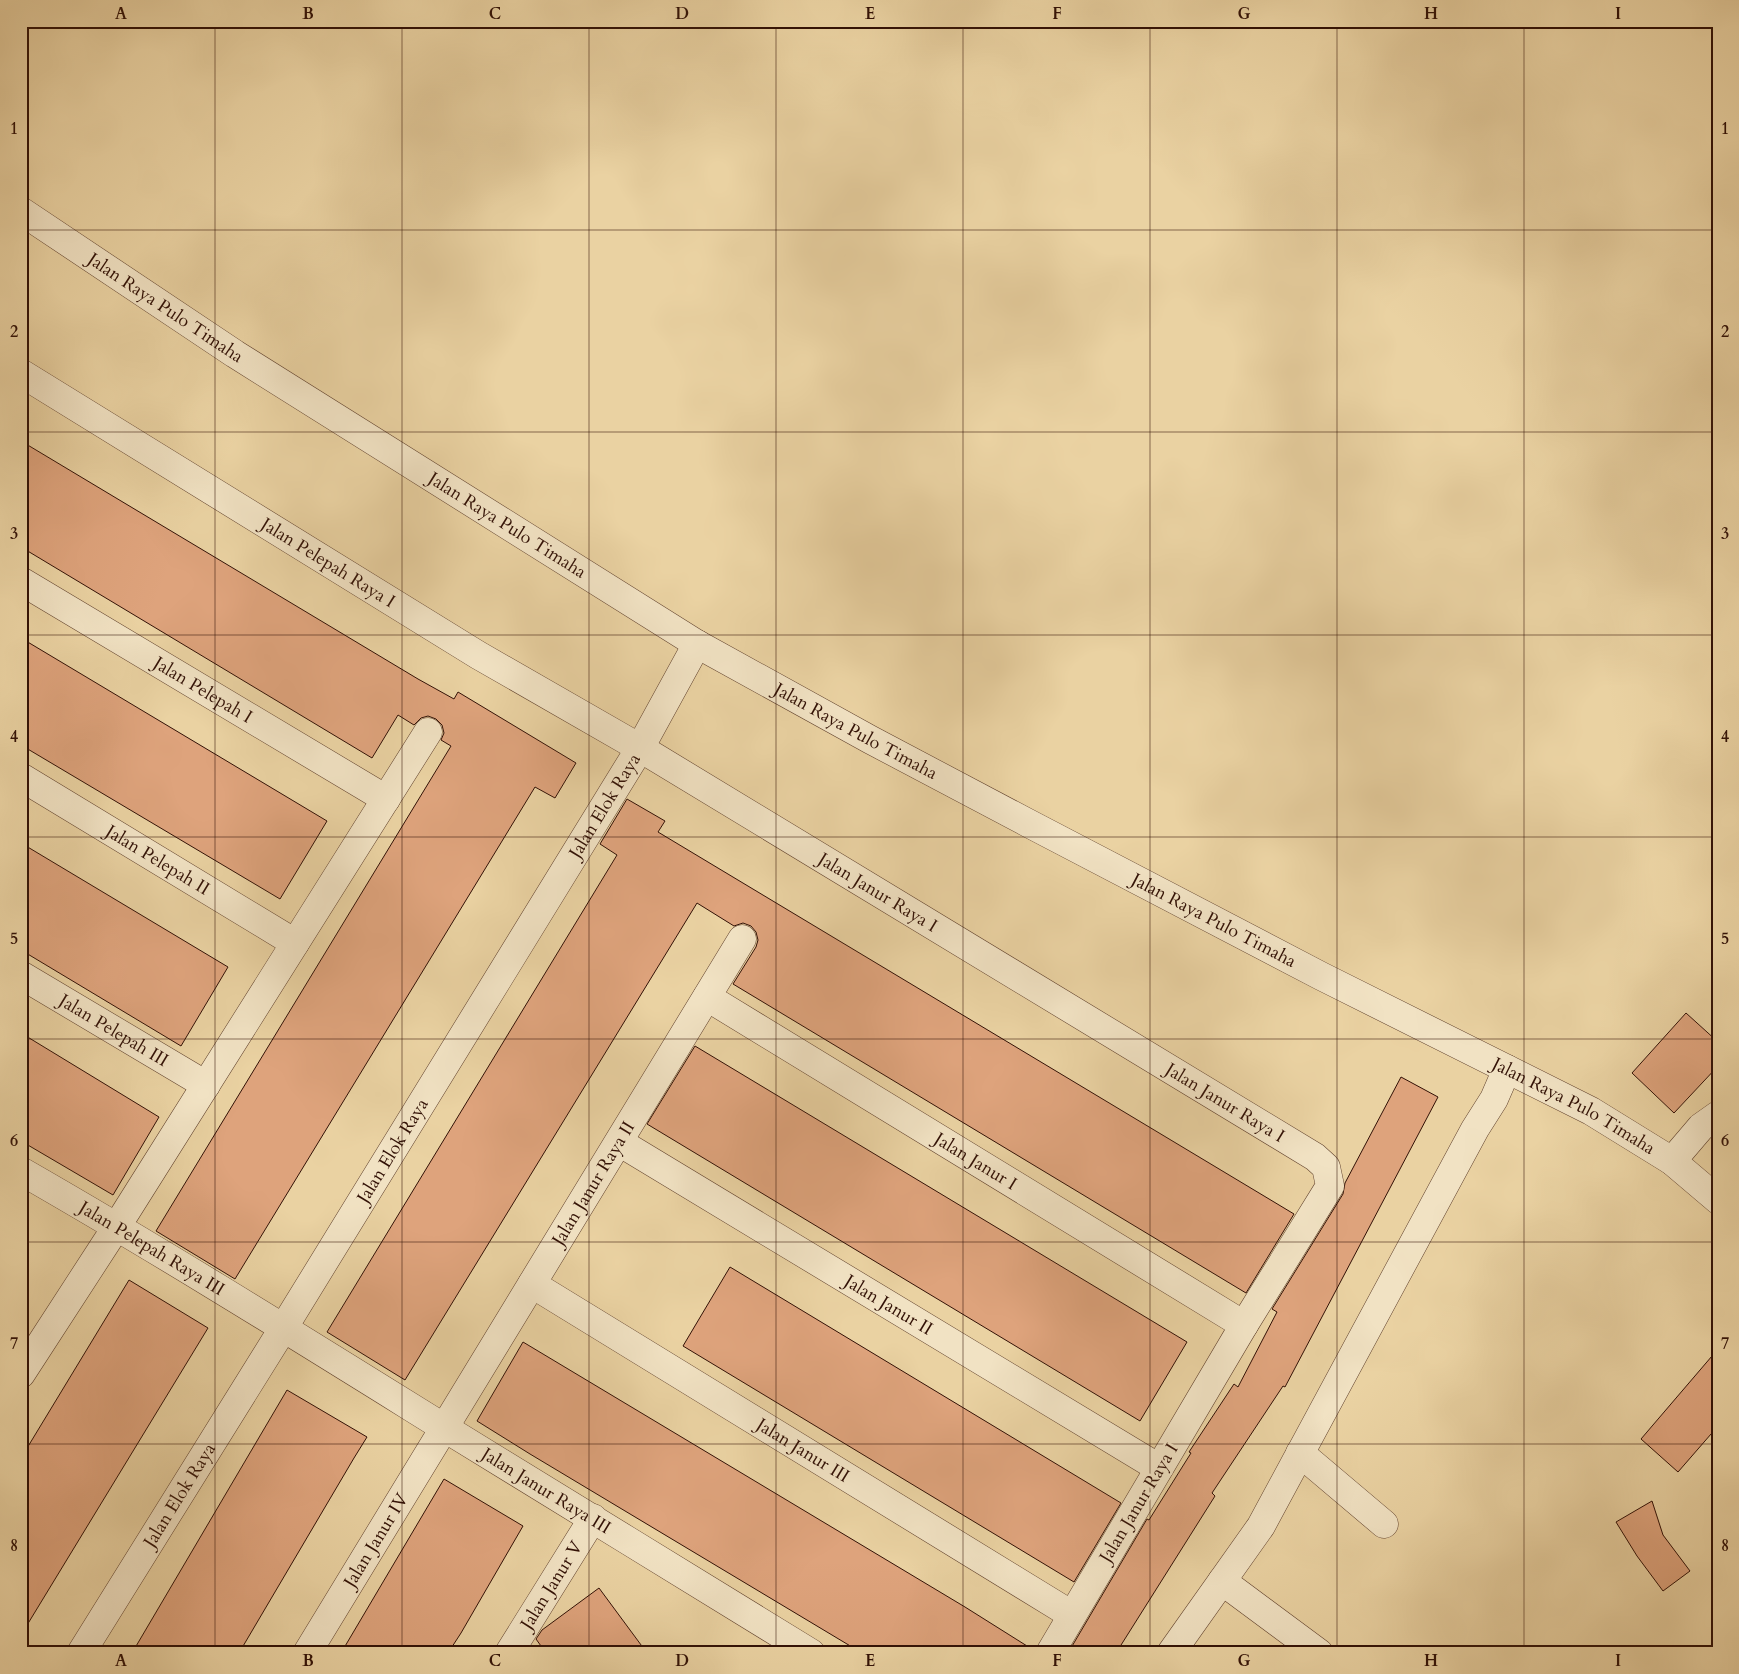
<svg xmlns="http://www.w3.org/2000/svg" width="1739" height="1674" font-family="Cardo,serif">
  <rect width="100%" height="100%" fill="#ead2a2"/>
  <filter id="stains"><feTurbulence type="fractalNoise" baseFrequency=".004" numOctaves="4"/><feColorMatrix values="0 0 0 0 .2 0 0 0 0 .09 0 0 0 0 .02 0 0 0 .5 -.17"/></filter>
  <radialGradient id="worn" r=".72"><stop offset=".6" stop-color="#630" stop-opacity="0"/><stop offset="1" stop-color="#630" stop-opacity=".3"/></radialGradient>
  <!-- building -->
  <path fill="#dea37c" stroke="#321106" d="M21,441l397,238 36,20 4,-7 118,71 -21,35 -20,-11 -300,492 -79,-48 295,-485 -10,-6 3,-7 -2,-8 -6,-6 -8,-3 -7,2 -7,7 -16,-10 -26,43 -351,-211z
    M21,638l306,183 -47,78 -259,-154z
    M627,799l38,22 -7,11 636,382 -48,79 -513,-309 23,-37 2,-7 -2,-8 -5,-6 -8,-3 -9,3 -37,-23 -292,477 -78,-48 290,-477 -17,-11z
    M21,843l207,124 -47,79 -160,-96z
    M1686,1013l32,29v24l-44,47 -42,-40z
    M21,1033l138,84 -46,78 -92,-54z
    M695,1046l492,296 -47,79 -493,-297z
    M1401,1077l37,20 -153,290 -2,-1 -71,107 3,3 -99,157h-48l79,-134 2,1 42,-67 -2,-1 45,-68 4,3 39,-75 -5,-3 71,-115 2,-11z
    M730,1267l391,236 -47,79 -391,-236z
    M129,1280l79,48 -187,307v-177z
    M523,1342l442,265 70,44 -1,2h-172l-332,-199 -53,-33z
    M1718,1349v77l-40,46 -37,-33z
    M287,1390l80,47 -13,21 -115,195h-107z
    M444,1479l79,47 -62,107 -13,20h-107z
    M1652,1501l11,34 27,36 -27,20 -26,-35 -21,-34z
    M599,1588l48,65h-101l-10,-14 6,-9z"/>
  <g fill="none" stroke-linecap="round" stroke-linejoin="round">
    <!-- minor casing -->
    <g stroke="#60412d" stroke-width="29">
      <g id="minor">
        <path id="s1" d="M21,373l457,282 162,93 675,409 11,10 4,19 -86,139 -194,328"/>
        <path id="s2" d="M21,581l365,218"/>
        <path id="s3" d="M21,777l274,166"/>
        <path id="s4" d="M21,975l185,110"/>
        <path id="s5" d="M707,997l537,328"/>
        <path id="s6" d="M619,1142l540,326"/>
        <path d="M1672,1161l29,-34 17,-12"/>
        <path id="s7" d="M21,1171c143,82 282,169 422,256 122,76 246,150 368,226"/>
        <path id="s8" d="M532,1284l540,331"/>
        <path d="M21,1374l96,-148 311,-494"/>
        <path d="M1300,1453l84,71"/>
        <path d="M1222,1581l97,72"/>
        <path id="s9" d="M81,1653l203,-326 356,-579 57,-104"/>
        <path id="s10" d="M307,1653l435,-714"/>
        <path id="s11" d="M509,1653l84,-135"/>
        <path d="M1171,1653l90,-127 214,-397 19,-30 13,-30"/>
      </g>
    </g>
    <!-- tertiary casing -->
    <g stroke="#60412d" stroke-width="29">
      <g id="tertiary">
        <path id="s12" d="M21,211l214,143 462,290 174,96 157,83 293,153 270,135 81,50 46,39"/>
      </g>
    </g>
    <!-- minor -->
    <use href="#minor" stroke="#f1e2c3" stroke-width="28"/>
    <!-- tertiary -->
    <use href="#tertiary" stroke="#f1e2c3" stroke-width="28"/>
  </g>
  <!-- grid -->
  <path fill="none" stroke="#321106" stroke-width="1" stroke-opacity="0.55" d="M215,21v1632M402,21v1632M589,21v1632M776,21v1632M963,21v1632M1150,21v1632M1337,21v1632M1524,21v1632M21,230h1697M21,432h1697M21,635h1697M21,837h1697M21,1039h1697M21,1242h1697M21,1444h1697"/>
  <g text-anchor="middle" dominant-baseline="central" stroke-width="5" stroke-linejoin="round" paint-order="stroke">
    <!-- street labels -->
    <g font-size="18" fill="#321106" stroke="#f1e2c3">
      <text stroke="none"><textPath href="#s12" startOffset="174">Jalan Raya Pulo Timaha</textPath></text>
      <text stroke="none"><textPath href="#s12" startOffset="579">Jalan Raya Pulo Timaha</textPath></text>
      <text stroke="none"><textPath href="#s1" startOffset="361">Jalan Pelepah Raya I</textPath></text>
      <text stroke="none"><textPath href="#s2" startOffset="212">Jalan Pelepah I</textPath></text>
      <text stroke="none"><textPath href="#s12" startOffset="984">Jalan Raya Pulo Timaha</textPath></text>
      <text stroke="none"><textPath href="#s9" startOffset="996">Jalan Elok Raya</textPath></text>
      <text stroke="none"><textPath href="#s3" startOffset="160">Jalan Pelepah II</textPath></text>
      <text stroke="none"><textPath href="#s1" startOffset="1002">Jalan Janur Raya I</textPath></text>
      <text stroke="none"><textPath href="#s12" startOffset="1389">Jalan Raya Pulo Timaha</textPath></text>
      <text stroke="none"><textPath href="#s4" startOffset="108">Jalan Pelepah III</textPath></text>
      <text stroke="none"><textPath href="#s1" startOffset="1408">Jalan Janur Raya I</textPath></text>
      <text stroke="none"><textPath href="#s12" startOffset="1794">Jalan Raya Pulo Timaha</textPath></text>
      <text stroke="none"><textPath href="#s9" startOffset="591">Jalan Elok Raya</textPath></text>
      <text stroke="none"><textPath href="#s5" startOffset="315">Jalan Janur I</textPath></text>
      <text stroke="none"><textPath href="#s10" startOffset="550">Jalan Janur Raya II</textPath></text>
      <text stroke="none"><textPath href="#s7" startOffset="152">Jalan Pelepah Raya III</textPath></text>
      <text stroke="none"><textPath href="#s6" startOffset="315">Jalan Janur II</textPath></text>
      <text stroke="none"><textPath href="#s8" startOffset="318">Jalan Janur III</textPath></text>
      <text stroke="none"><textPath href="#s7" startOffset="615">Jalan Janur Raya III</textPath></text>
      <text stroke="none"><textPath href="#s9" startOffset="186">Jalan Elok Raya</textPath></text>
      <text transform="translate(1139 1503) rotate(-59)">Jalan Janur Raya I</text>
      <text stroke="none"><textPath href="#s10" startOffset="132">Jalan Janur IV</textPath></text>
      <text stroke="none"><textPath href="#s11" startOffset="80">Jalan Janur V</textPath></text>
    </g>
  </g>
  <!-- margin -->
  <rect width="1739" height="1674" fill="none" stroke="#ead2a2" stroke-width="55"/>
  <rect x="28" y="28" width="1684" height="1618" fill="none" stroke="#321106" stroke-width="2"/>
  <g font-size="16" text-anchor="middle" font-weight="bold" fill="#321106">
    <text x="121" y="19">A</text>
    <text x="308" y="19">B</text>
    <text x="495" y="19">C</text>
    <text x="682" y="19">D</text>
    <text x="870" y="19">E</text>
    <text x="1057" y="19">F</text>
    <text x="1244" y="19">G</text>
    <text x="1431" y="19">H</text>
    <text x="1618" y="19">I</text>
    <text x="14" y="134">1</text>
    <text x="1725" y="134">1</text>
    <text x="14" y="337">2</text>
    <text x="1725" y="337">2</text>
    <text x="14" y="539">3</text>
    <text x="1725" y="539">3</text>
    <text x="14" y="742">4</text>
    <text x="1725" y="742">4</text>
    <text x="14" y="944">5</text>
    <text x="1725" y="944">5</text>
    <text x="14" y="1146">6</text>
    <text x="1725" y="1146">6</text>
    <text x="14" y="1349">7</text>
    <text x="1725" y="1349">7</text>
    <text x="14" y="1551">8</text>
    <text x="1725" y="1551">8</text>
    <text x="121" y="1666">A</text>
    <text x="308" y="1666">B</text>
    <text x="495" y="1666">C</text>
    <text x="682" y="1666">D</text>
    <text x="870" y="1666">E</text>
    <text x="1057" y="1666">F</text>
    <text x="1244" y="1666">G</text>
    <text x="1431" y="1666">H</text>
    <text x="1618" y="1666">I</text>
  </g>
  <rect width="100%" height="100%" filter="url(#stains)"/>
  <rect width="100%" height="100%" fill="url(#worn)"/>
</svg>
